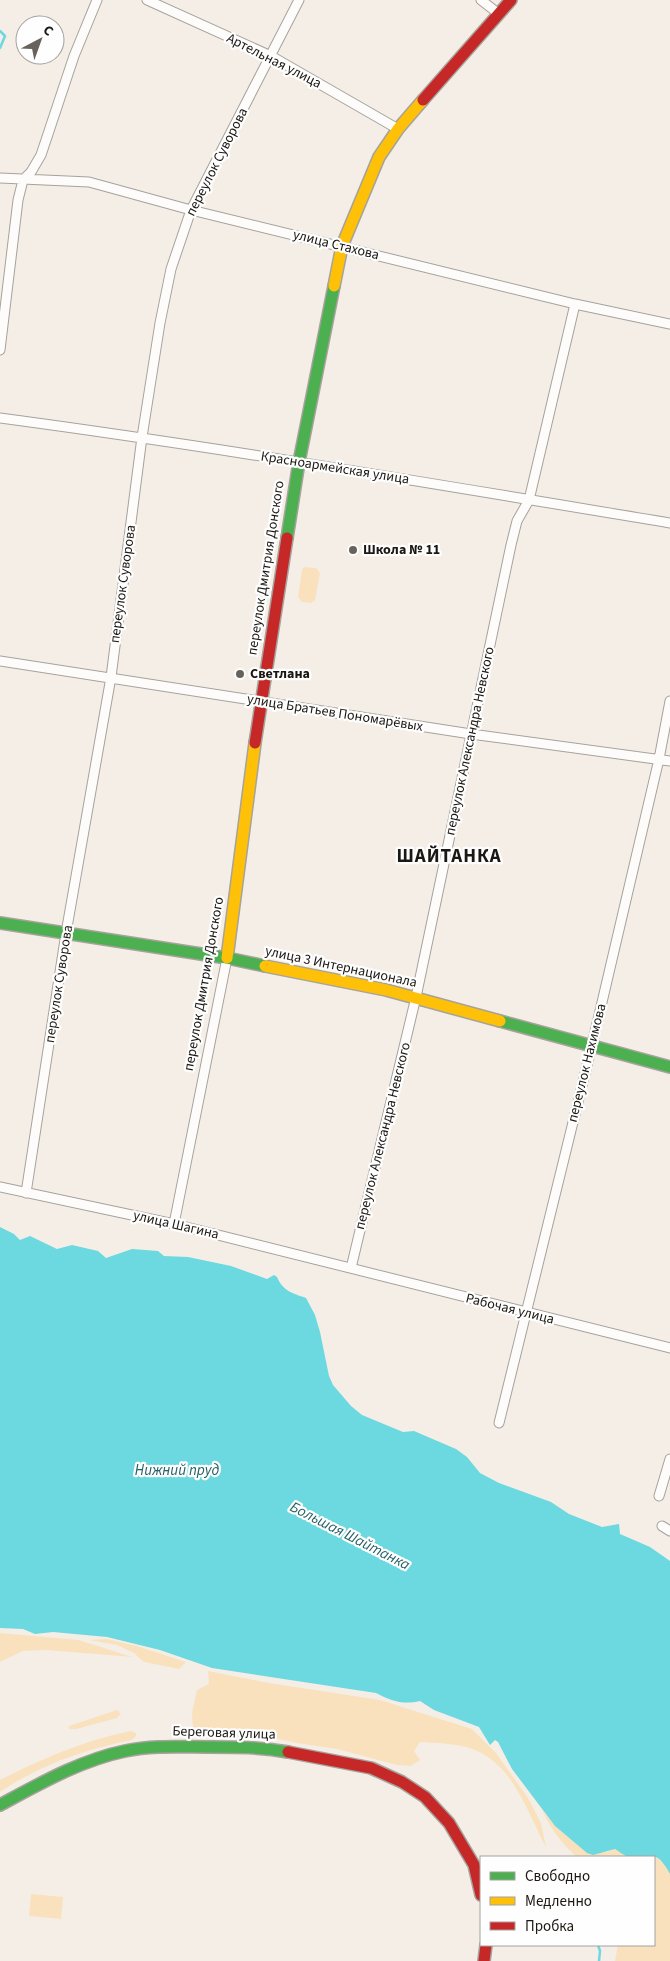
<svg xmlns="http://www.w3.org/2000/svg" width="670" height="1961" font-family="'Source Sans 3',sans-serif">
  <rect width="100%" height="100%" fill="#f4eee6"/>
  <!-- green -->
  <path fill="#fae1be" d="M304,567l12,1 4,5 -5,27 -4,3 -9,-1 -4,-5 4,-27z
    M0,1633l79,7 53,17 -86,-7 -23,1 -23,11z
    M107,1639l30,7 49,16 -7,7 -35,-7 -10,-9 -17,-8 -28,-5z
    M208,1671l61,12 111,17 92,29 24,24 32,45 13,25 5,24c-20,-37 -34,-88 -80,-100 -15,-4 -31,-4 -46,-5l-6,9 6,9 -9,6 -14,-1 -60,-16 -40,-6 -65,-14 -23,2 -16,-4 -1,-14 5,-23 12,-6z
    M117,1710l4,4 -4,4 -41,11h-7v-3z
    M131,1731l5,2v3l-4,4c-46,9 -93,25 -132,52v-12c41,-21 85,-40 131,-49z
    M542,1810l13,16 32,27 20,-1 8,-3 15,8h-53c-16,-14 -26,-28 -35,-47z
    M652,1856c10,2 13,9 18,18v87h-55l3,-16h36v-88h-11z
    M31,1894l32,3 -2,22 -32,-3z"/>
  <!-- water -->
  <path fill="#6cd8df" d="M0,1227l14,7 6,6 10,-4 27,13 15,-4 26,6 8,7 26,-9 26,2 6,5 24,1 43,9 36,13 7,-4 3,2c6,14 15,16 29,21l9,17 5,17 9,44 4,9 18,21 11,9 41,17 11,-1 42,18 11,8 13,16 19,10 52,19 18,12 33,13 17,-3 1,10 30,13 20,14v313c-16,-30 -19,-11 -41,-17 -5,-1 -10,-6 -14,-8l-22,6 -6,-2 -32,-27 -43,-57 -14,-27 -3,-2 -5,5 -11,-18 -45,-17 -14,-9c-17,4 -29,0 -44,-8l-164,-25 -52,-18 -53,-13 -54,-5 -18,2 -12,-5 -23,-1z"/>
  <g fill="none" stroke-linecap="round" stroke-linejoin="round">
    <!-- stream -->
    <path stroke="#6cd8df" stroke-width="2.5" d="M0,31l5,5 -5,12
      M598,1945l2,6 -1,10"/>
    <!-- street casing -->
    <g stroke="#a6a29c" stroke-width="11">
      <path id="street" d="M147,0l124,56 127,73
        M481,0l18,14
        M0,178l89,4 102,28 384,94 95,20
        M0,350l18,-150 5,-20 8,-8 10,-17 33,-99 23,-56
        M0,418c224,30 447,68 670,105
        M0,661l471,73 199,27
        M0,1187l174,37 496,124
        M26,1193l40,-260 45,-256 31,-240 18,-114 11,-54 20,-59 108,-210
        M174,1224l53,-266
        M351,1268l65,-271 95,-452 6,-24 12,-21 46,-196
        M499,1423l93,-378 67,-286 11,-58
        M659,1496l11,-37
        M662,1526l8,5"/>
    </g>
    <!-- fast casing -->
    <g stroke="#a6a29c" stroke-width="14">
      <path id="fast" d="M287,538l12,-76 35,-176
        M0,923l227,35 38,8
        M500,1021l170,46
        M0,1805c39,-21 81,-45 125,-54 28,-6 56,-4 84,-4 28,0 52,0 79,5"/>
    </g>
    <!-- slow casing -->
    <g stroke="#a6a29c" stroke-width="14">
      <path id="slow" d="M334,286l8,-40 37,-89 19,-28 25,-29
        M227,958l28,-215
        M265,966l121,24 114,31"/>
    </g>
    <!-- jam casing -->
    <g stroke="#a6a29c" stroke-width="14">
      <path id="jam" d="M423,100l88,-100
        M255,743l32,-205
        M288,1752l83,16 31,14 23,15 24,26 25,42 7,30
        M484,1961l2,-16"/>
    </g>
    <!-- street -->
    <use href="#street" stroke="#fdfcfb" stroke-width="9"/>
    <!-- fast -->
    <use href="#fast" stroke="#4caf50" stroke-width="11"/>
    <!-- slow -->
    <use href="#slow" stroke="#ffc107" stroke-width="11"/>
    <!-- jam -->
    <use href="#jam" stroke="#c62828" stroke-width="11"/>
  </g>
  <!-- markers -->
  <g fill="#67625c" stroke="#fefefe" stroke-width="2">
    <circle cx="353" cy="550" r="5"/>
    <circle cx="240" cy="674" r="5"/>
  </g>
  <g text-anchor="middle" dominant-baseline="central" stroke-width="4.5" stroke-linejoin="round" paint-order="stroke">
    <!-- street labels -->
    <g font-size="14" fill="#1b1712" stroke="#fefefe">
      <text transform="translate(274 61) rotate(27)">Артельная улица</text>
      <text transform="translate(217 162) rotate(-63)">переулок Суворова</text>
      <text transform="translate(336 245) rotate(14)">улица Стахова</text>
      <text transform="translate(335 468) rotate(9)">Красноармейская улица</text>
      <text transform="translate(266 568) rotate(-81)">переулок Дмитрия Донского</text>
      <text transform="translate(123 584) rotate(-82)">переулок Суворова</text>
      <text transform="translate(335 713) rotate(9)">улица Братьев Пономарёвых</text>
      <text transform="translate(470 741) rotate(-78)">переулок Александра Невского</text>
      <text transform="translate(341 967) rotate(12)">улица 3 Интернационала</text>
      <text transform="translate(59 984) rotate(-81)">переулок Суворова</text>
      <text transform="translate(204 984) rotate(-80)">переулок Дмитрия Донского</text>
      <text transform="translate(587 1063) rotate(-76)">переулок Нахимова</text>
      <text transform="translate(383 1136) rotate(-76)">переулок Александра Невского</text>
      <text transform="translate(176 1225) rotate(13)">улица Шагина</text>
      <text transform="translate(510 1309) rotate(14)">Рабочая улица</text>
      <text transform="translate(224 1733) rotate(2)">Береговая улица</text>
    </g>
    <!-- poi labels -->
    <g font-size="14" font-weight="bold" fill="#1b1712" stroke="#fefefe" text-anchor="start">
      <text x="363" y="550">Школа № 11</text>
      <text x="250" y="674">Светлана</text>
    </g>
    <!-- water labels -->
    <g font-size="15" font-style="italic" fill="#246066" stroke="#fefefe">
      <text x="177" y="1470">Нижний пруд</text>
      <text transform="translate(350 1536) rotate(27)">Большая Шайтанка</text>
    </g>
    <!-- district labels -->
    <g font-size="19" font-weight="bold" letter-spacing="1" fill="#1b1712" stroke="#fefefe">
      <text x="449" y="856">ШАЙТАНКА</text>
    </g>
  </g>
  <!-- legend -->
  <rect x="480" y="1856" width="175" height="90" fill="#fefefe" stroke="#a3a2a0"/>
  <rect x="490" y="1872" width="25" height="8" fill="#4caf50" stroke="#a3a2a0"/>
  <text x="525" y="1881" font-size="15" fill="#1b1712">Свободно</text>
  <rect x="490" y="1897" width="25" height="8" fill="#ffc107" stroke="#a3a2a0"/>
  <text x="525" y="1906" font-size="15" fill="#1b1712">Медленно</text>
  <rect x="490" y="1922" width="25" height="8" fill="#c62828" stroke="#a3a2a0"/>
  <text x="525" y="1931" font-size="15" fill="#1b1712">Пробка</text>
  <!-- north arrow -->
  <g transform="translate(40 40) rotate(41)"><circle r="24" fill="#fefefe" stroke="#a3a2a0"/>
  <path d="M0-4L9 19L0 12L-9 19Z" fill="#67625c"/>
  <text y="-8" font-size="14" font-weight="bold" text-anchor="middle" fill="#1b1712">С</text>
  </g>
</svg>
